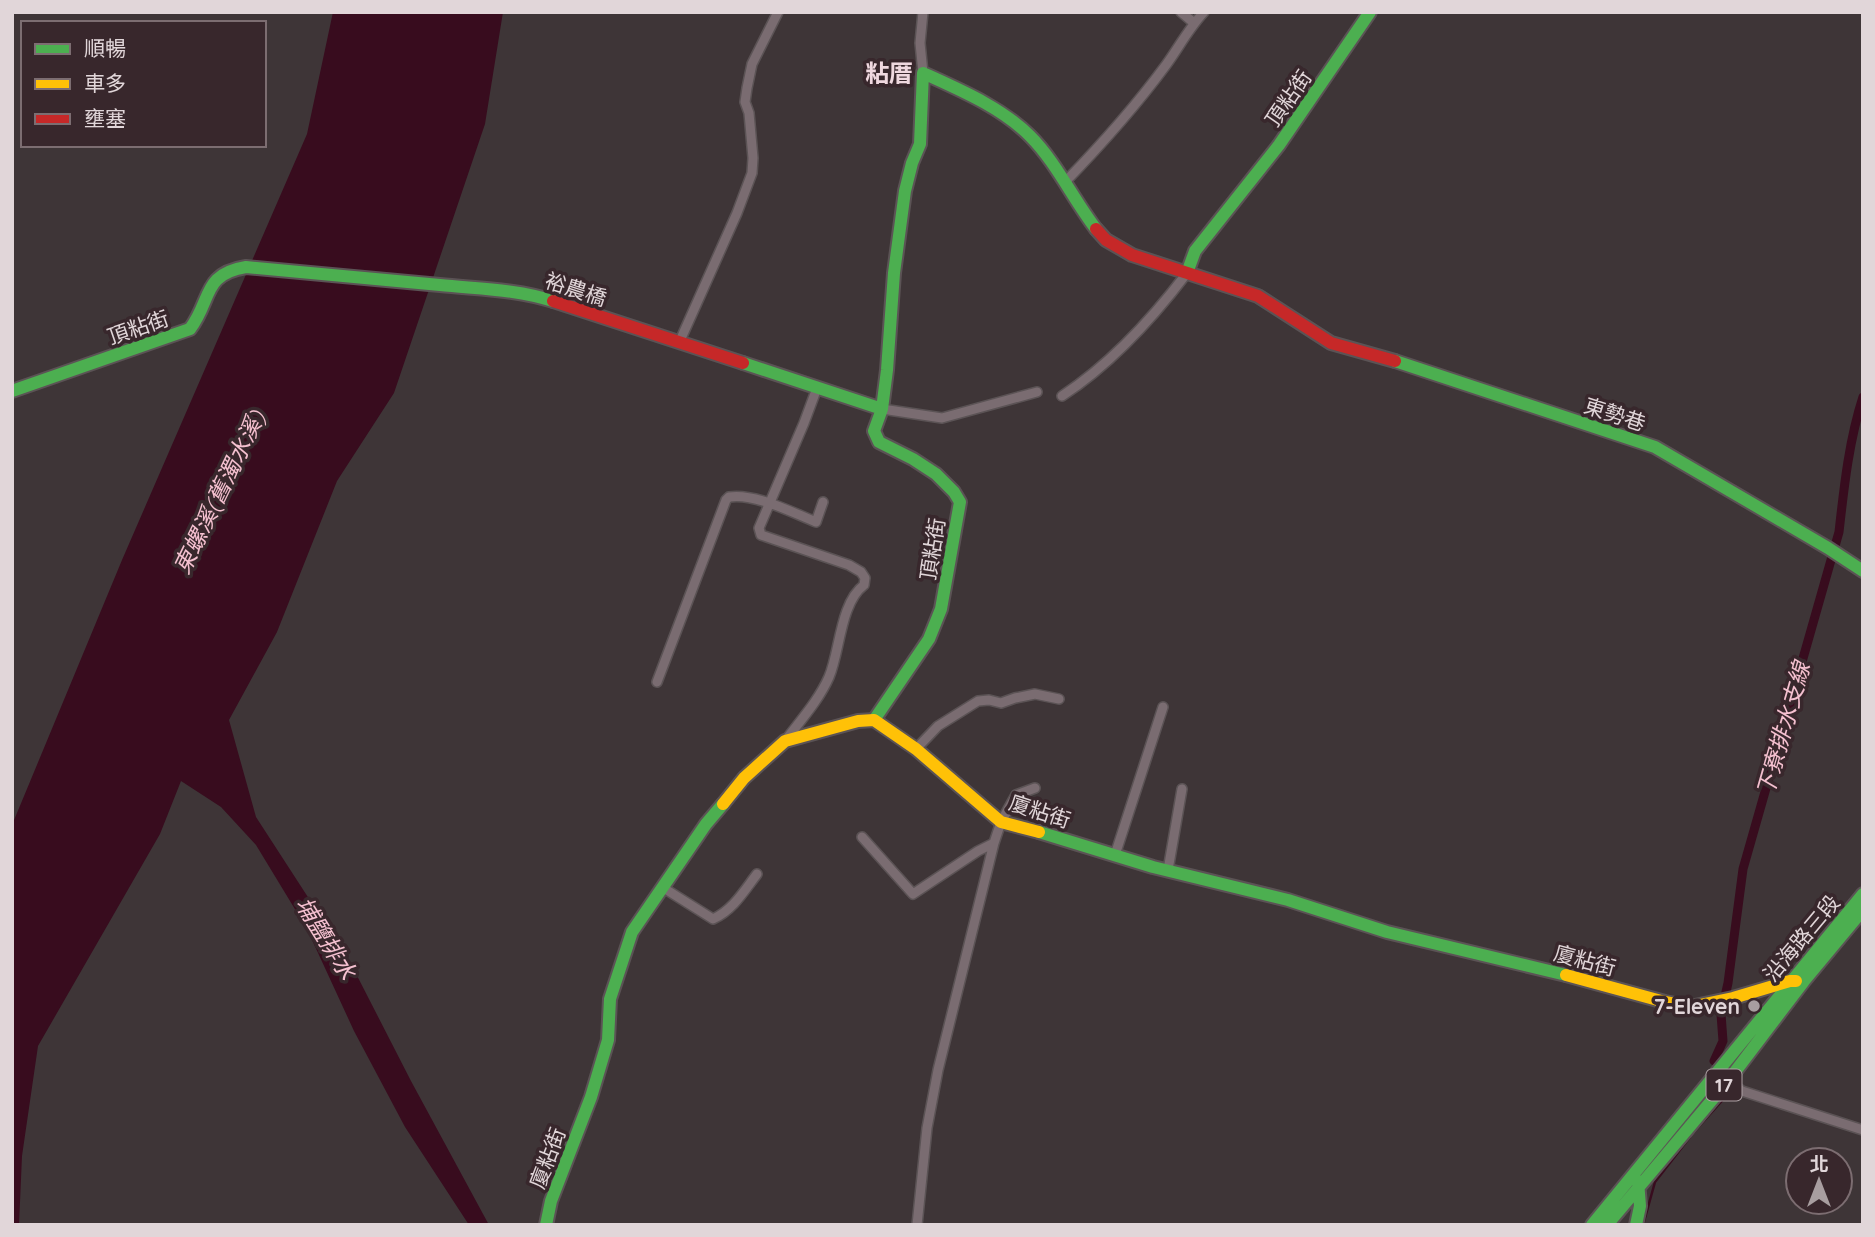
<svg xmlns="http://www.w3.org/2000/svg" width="1875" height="1237" font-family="Quicksand,'Noto Sans TC',sans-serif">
  <rect width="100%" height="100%" fill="#3e3537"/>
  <!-- water -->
  <path fill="#380c1e" d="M333,12h170l-18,112 -91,269 -57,88 -60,151 -48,88 27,97 94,145 61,119 78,144h-20l-64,-98 -51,-96 -47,-102 -51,-84 -35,-38 -40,-26 -21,53 -122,212 -16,110 -3,69h-7v-400l110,-265 185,-426z"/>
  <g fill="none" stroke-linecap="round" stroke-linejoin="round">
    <!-- stream -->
    <path stroke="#380c1e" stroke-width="2.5" d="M1694,1132l34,-38 -1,-2
      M1643,1225l12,-43 35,-45"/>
    <!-- canal -->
    <path stroke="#380c1e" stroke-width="9" d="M1714,1061l9,-20 -2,-27 7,-31 15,-114 96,-337c5,-45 10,-92 24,-135"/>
    <!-- street casing -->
    <g stroke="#5b5355" stroke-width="12">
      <path id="street" d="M923,12l-3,31 3,30
        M1181,12l13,11
        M1065,182c36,-37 70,-75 101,-117 13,-18 23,-37 38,-53
        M679,343l58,-130 15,-40 1,-15 -4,-45 -4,-11 2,-14 5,-24 26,-52
        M1062,396c49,-32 90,-77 125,-123
        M882,409l60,9 95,-26
        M657,682l69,-182 3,-3c26,-4 62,15 87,25l7,-20
        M785,741c15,-20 34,-41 44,-64 11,-25 11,-74 35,-92l1,-7 -4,-6 -12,-7 -88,-30 -2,-7 45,-105 13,-35
        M916,749l22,-23 40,-25 11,-1 12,3 14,-5 20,-4 24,5
        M862,837l51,57 65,-43 16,-8
        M1115,855l48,-148
        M1168,870l14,-81
        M662,887l51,32c20,-9 31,-28 44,-45
        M1725,1078l17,13 121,39
        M917,1225l10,-97 11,-58 56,-227 7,-21 15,-27 19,-7"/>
    </g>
    <!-- fast casing -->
    <g stroke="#5b5355" stroke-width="16">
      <path id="fast" d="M1187,273l8,-22 84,-106 91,-133
        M1395,361l260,86 173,101 35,23
        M743,363l139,46
        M12,391l178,-62c22,-29 12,-55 56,-62 65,6 130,12 194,18 38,4 76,4 113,16
        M874,720l55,-81 12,-30 19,-107 -6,-10 -18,-18 -23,-15 -34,-17 -5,-11 8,-22 5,-39 7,-97 11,-82 7,-28 8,-19 3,-71c37,17 78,34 107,63 26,26 43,63 66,93
        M1039,832l114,35 135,33 99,32 179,43
        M546,1225l5,-24 40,-104 17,-57 2,-41 22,-67 74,-108 17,-20
        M1592,1225l271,-331
        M1607,1225l121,-144 76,-100 59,-71
        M1636,1225l4,-19 -2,-25"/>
    </g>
    <!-- slow casing -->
    <g stroke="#5b5355" stroke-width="16">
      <path id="slow" d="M723,804l21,-26 41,-37 73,-20 16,-1 42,29 85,73 38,10
        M1566,975l99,27 25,5 43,-9 57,-17h6"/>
    </g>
    <!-- jam casing -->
    <g stroke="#5b5355" stroke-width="16">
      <path id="jam" d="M1096,229l10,11 26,15 126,41 73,47 64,18
        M553,301l190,62"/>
    </g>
    <!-- street -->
    <use href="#street" stroke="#7a6c71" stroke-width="9"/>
    <!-- fast -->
    <use href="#fast" stroke="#4caf50" stroke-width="12"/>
    <!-- slow -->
    <use href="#slow" stroke="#ffc107" stroke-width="12"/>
    <!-- jam -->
    <use href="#jam" stroke="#c62828" stroke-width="12"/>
  </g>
  <!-- markers -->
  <circle fill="#a89ea0" stroke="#38272c" stroke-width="2.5" cx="1754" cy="1006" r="7"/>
  <g text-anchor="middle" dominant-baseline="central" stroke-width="7" stroke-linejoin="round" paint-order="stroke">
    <!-- shield labels -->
    <rect fill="#38272c" stroke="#aea2a5" stroke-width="2" x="1706.5" y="1069.5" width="35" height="31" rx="5"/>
    <g font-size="19" font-weight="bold" fill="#e1d6d9">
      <text x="1724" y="1085">17</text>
    </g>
    <!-- street labels -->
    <g font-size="21" fill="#e1d6d9" stroke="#38272c">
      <text transform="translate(1288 98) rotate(-55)">頂粘街</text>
      <text transform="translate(576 289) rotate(18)">裕農橋</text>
      <text transform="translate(138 327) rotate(-19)">頂粘街</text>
      <text transform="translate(1615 414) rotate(18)">東勢巷</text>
      <text transform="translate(932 549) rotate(-81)">頂粘街</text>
      <text transform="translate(1040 811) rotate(18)">廈粘街</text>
      <text transform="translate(1801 938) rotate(-50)">沿海路三段</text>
      <text transform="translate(1585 960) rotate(15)">廈粘街</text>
      <text transform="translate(547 1158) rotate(-69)">廈粘街</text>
    </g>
    <!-- poi labels -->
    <g font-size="21" font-weight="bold" fill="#e1d6d9" stroke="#38272c" text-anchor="end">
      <text x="1740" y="1006">7-Eleven</text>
    </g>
    <!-- water labels -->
    <g font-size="23" font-style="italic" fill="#f5c1d0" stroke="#38272c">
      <text transform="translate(219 492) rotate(-64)">東螺溪(舊濁水溪)</text>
      <text transform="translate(1783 729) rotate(-74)">下寮排水支線</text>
      <text transform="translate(326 938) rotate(58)">埔鹽排水</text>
    </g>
    <!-- quarter labels -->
    <g font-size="24" font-weight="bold" fill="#efd8df" stroke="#38272c">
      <text x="889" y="73">粘厝</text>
    </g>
  </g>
  <!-- border -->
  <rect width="1875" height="1237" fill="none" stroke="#e1d6d9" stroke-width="28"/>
  <!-- legend -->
  <rect x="21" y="21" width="245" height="126" fill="#38272c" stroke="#7c6d71" stroke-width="2"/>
  <rect x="35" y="44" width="35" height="10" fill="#4caf50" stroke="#7c6d71" stroke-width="2"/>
  <text x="84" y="56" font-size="21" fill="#e1d6d9">順暢</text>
  <rect x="35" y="79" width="35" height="10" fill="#ffc107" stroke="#7c6d71" stroke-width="2"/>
  <text x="84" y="91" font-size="21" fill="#e1d6d9">車多</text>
  <rect x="35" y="114" width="35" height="10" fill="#c62828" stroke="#7c6d71" stroke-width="2"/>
  <text x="84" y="126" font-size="21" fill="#e1d6d9">壅塞</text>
  <!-- north arrow -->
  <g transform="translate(1819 1181)"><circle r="33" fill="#38272c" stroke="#7c6d71" stroke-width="2"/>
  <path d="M0-5L12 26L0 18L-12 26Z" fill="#a89ea0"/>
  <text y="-10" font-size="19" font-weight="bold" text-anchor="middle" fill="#e1d6d9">北</text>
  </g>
</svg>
